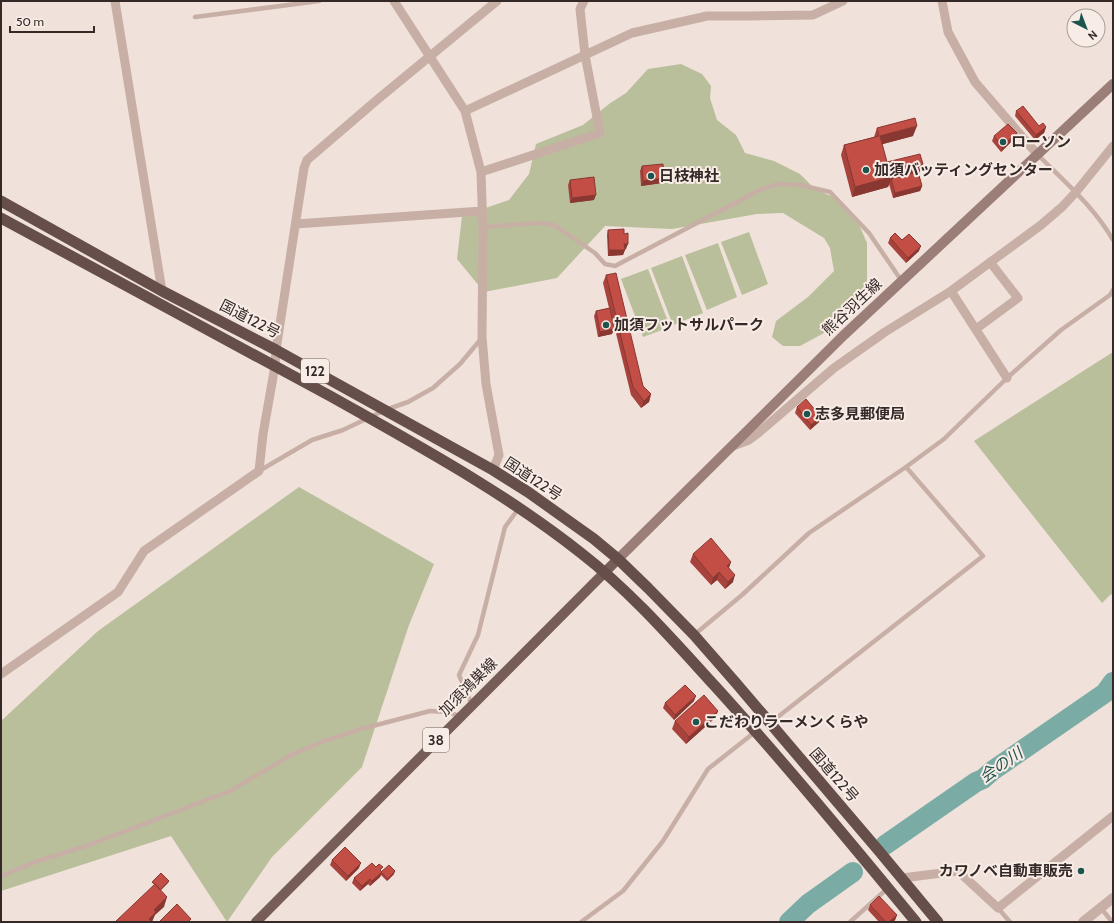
<svg xmlns="http://www.w3.org/2000/svg" width="1114" height="923" font-family="Cabin,'Noto Sans JP',sans-serif">
  <rect width="100%" height="100%" fill="#f0e1da"/>
  <!-- green -->
  <path fill="#b9bf9a" d="M681,64l21,10 9,12 -1,12 7,22 19,15 9,18 29,8 26,13 16,16 20,8 21,22 10,23v40l-15,24 -28,26 -24,13h-17l-11,-9 4,-16 32,-24 26,-26 -4,-23 -6,-10 -41,-25 -26,1 -85,15 -67,-3 -48,52 -73,14 -27,-33 5,-43 47,-16 20,-26 7,-30 47,-19 26,-21 17,-11 22,-24z
    M749,232l19,52 -26,11 -21,-53z
    M718,243l19,54 -30,13 -22,-55z
    M682,256l21,57 -30,12 -22,-57z
    M648,269l22,58 -27,10 -22,-58z
    M1113,352v244l-2,-2 -9,9 -128,-162z
    M299,487l135,77 -25,61 -47,142 -90,90 -45,65 -56,-86 -170,55v-170l97,-90z"/>
  <g fill="none" stroke-linecap="round" stroke-linejoin="round">
    <!-- river -->
    <path stroke="#7aaca5" stroke-width="20" d="M885,845l91,-63 7,-3 9,-8 113,-78 8,-11
      M789,922l19,-18 45,-32"/>
    <!-- service -->
    <path stroke="#c8afa6" stroke-width="4.5" d="M195,17l124,-16
      M1038,155c27,27 56,52 75,85
      M483,227l57,-4 14,2 41,28 10,11 10,2 145,-76 17,-6 23,1 30,7 39,41 32,47
      M259,471l53,-31 31,-10 42,-20 23,-8 25,-14 27,-24 21,-25
      M694,635l48,-40 67,-62 97,-66 38,-28 63,-61 54,-48 49,-35 3,-5
      M472,705l-13,-30 19,-40 27,-108 14,-19
      M770,723l213,-167 -77,-89
      M1,876l37,-15 48,-15 45,-17 99,-38 63,-37 34,-14 34,-11 69,-18 17,1 13,4
      M998,908l12,14
      M1101,908l11,14
      M581,922l42,-31 40,-50 45,-72 47,-37
      M850,922l38,-34"/>
    <!-- minor -->
    <path stroke="#c8afa6" stroke-width="9" d="M115,1l47,290
      M394,1l71,110 16,61 2,60 -1,105 4,47 13,71 -6,15
      M942,1l6,31 27,50 62,72
      M465,111l167,-78 75,-17h44l62,-1 30,-14
      M481,172l119,-39 -15,-78 -5,-46 4,-8
      M296,224l186,-13
      M951,291l56,87
      M976,329l42,-31 -28,-36
      M733,446l16,-6 8,-6 77,-66 51,-36 66,-41 90,-66 21,-18 14,-15 37,-46
      M1,674l117,-82 26,-41 115,-80 4,-37 12,-68 1,-16 28,-182 3,-8 71,-61 119,-98
      M902,878l56,-7 40,37 115,-92"/>
    <!-- tertiary -->
    <path stroke="#c8afa6" stroke-width="10" d="M1083,922l30,-24"/>
    <!-- secondary -->
    <path stroke="#9b7e78" stroke-width="10" d="M618,559l226,-224 269,-251"/>
    <!-- primary -->
    <path stroke="#765d58" stroke-width="10" d="M256,922l362,-363"/>
    <!-- trunk -->
    <path stroke="#664f4b" stroke-width="11" d="M1,201l161,90 114,59 217,120 35,22 66,47 24,20 30,29 46,47 42,48 143,168 59,71
      M1,218c110,60 221,119 331,179 85,48 172,95 249,156 49,38 91,86 133,132 70,77 136,157 202,237"/>
  </g>
  <!-- wall -->
  <path fill="#a7433c" d="M1016,111l23,15 7,1 -2,6 -9,7 -20,-24z
    M877,128l36,8 -31,8 5,18 32,12 3,12 -2,5 -27,7 -4,-14 1,-2 -2,5 -36,10 -11,-42 3,-10 30,-8z
    M994,136l21,2 -14,14 -9,-11z
    M642,166l20,17 -21,3 -1,-15z
    M570,180l24,20 -24,3 -2,-18z
    M608,230l18,19h-1l-2,6 -15,1 -1,-21z
    M890,238l12,2 17,11 -13,12 -18,-20z
    M606,275l37,111 8,8 -2,8 -8,6 -10,-13 -20,-82 3,16 -2,5 -14,3 -4,-21 2,-5 13,-3 -6,-25z
    M797,407l24,10 -2,5 -9,8 -15,-17z
    M693,554l38,8 -2,6 4,14 -8,7 -8,-9 -6,5 -21,-23z
    M694,701l-20,19 -11,-12 2,-5z
    M718,711l-3,7 -29,26 -14,-15 3,-8z
    M332,860l27,8 -13,13 -16,-16z
    M376,867l5,5 13,2 -7,7 -6,-6 -1,2 -10,9 -2,-2 -8,7 -8,-8 2,-5z
    M870,905l27,10 -2,5 -2,2h-14l-11,-12z"/>
  <!-- shaded-wall -->
  <path fill="#883731" d="M917,126l-4,10 -37,10 4,-10z
    M1046,127l-2,6 -9,7 1,-5z
    M1017,133l-2,5 -14,14 1,-6z
    M923,164l-4,10 -27,7 -1,-2 -3,8 -36,10 3,-10 35,-14z
    M664,178l-2,5 -21,3 2,-5z
    M922,186l-2,5 -27,7 2,-5z
    M596,195l-2,5 -24,3 2,-5z
    M624,244h4l-2,5h-3z
    M921,246l-2,5 -13,12 2,-5z
    M609,250h16l-2,5 -15,1z
    M614,329l-2,5 -14,3 2,-5z
    M651,394l-2,8 -8,6 3,-7z
    M821,417l-2,5 -9,8 1,-5z
    M731,562l-3,7 -1,-3z
    M719,572l-2,8 -6,5 2,-7z
    M735,575l-2,7 -8,7 3,-7z
    M696,696l-2,5 -20,19 1,-5z
    M718,711l-3,7 -29,26 3,-7z
    M361,863l-2,5 -13,13 2,-5z
    M395,871l-1,3 -7,7 1,-2z
    M382,872l-2,5 -10,9 2,-5z
    M370,879l-2,5 -8,7 2,-5z
    M169,881l-1,2 -9,9 1,-2z
    M167,897l-3,10 -9,8 -3,7h-4l6,-12z
    M897,915l-2,5 -2,2h-4z"/>
  <!-- building -->
  <path fill="#c24e46" stroke="#883731" d="M1023,106l16,20 4,-3 3,4 -10,8 -20,-24z
    M915,118l2,8 -37,10 7,26 33,-8 3,10 -33,9 1,4 -36,10 -11,-42 35,-9 -2,-8z
    M1008,124l9,9 -15,13 -8,-10z
    M663,164l1,14 -21,3 -1,-15z
    M918,172l4,14 -27,7 -4,-14z
    M594,177l2,18 -24,3 -2,-18z
    M624,229v5l4,-1v11h-4l1,6h-16l-1,-20z
    M895,233l7,7 7,-6 12,12 -13,12 -18,-20z
    M616,273l27,113 8,8 -7,7 -11,-14 -27,-112z
    M610,308l4,21 -14,3 -4,-21z
    M806,399l15,18 -10,8 -14,-18z
    M711,538l20,24 -4,4 8,9 -7,7 -9,-10 -6,6 -20,-24z
    M685,685l11,11 -21,19 -10,-12z
    M704,695l14,16 -29,26 -14,-16z
    M345,847l16,16 -13,13 -16,-16z
    M372,863l4,4 3,-3 4,3 -3,3 2,2 -10,9 -2,-2 -8,7 -8,-8z
    M389,865l6,6 -7,8 -7,-7z
    M161,873l8,8 -9,9 -5,-6h-1l-2,-2z
    M155,884l12,13 -13,13 2,2 -7,7 3,3h-37z
    M879,896l18,19 -8,7h-3l-16,-17z
    M177,904l14,15 -3,3h-29z"/>
  <!-- markers -->
  <g fill="#1e544e" stroke="#f8ece6" stroke-width="1.5">
    <circle cx="1003" cy="142" r="4"/>
    <circle cx="866" cy="170" r="4"/>
    <circle cx="651" cy="176" r="4"/>
    <circle cx="606" cy="325" r="4"/>
    <circle cx="807" cy="414" r="4"/>
    <circle cx="696" cy="722" r="4"/>
    <circle cx="1081" cy="871" r="4"/>
  </g>
  <g text-anchor="middle" dominant-baseline="central" stroke-width="4" stroke-linejoin="round" paint-order="stroke">
    <!-- shield labels -->
    <g fill="#f8ece6" stroke="#6f6460" stroke-width="1">
      <rect x="301" y="359" width="28" height="24" rx="3"/>
      <rect x="423" y="728" width="26" height="24" rx="3"/>
    </g>
    <g font-size="14" font-weight="bold" fill="#342927">
      <text x="315" y="371">122</text>
      <text x="436" y="740">38</text>
    </g>
    <!-- poi labels -->
    <g font-size="15" font-weight="bold" fill="#342927" stroke="#f8ece6" text-anchor="start">
      <text x="1011" y="142">ローソン</text>
      <text x="874" y="170">加須バッティングセンター</text>
      <text x="659" y="176">日枝神社</text>
      <text x="614" y="325">加須フットサルパーク</text>
      <text x="815" y="414">志多見郵便局</text>
      <text x="704" y="722">こだわりラーメンくらや</text>
      <text x="1073" y="871" text-anchor="end">カワノベ自動車販売</text>
    </g>
    <!-- street labels -->
    <g font-size="15" fill="#342927" stroke="#f8ece6">
      <text transform="translate(852 307) rotate(-43)">熊谷羽生線</text>
      <text transform="translate(250 319) rotate(27)">国道122号</text>
      <text transform="translate(533 479) rotate(33)">国道122号</text>
      <text transform="translate(468 687) rotate(-45)">加須鴻巣線</text>
      <text transform="translate(834 775) rotate(49)">国道122号</text>
    </g>
    <!-- water labels -->
    <g font-size="16" font-style="italic" fill="#1e544e" stroke="#f8ece6">
      <text transform="translate(1001 765) rotate(-35)">会の川</text>
    </g>
  </g>
  <!-- border -->
  <rect width="1114" height="923" fill="none" stroke="#342927" stroke-width="4"/>
  <!-- north arrow -->
  <g transform="translate(1086 28) rotate(138)"><circle r="19" fill="#f8ece6" stroke="#aa9e9a"/>
  <path d="M0-3L7 15L0 10L-7 15Z" fill="#1e544e"/>
  <text y="-6" font-size="11" font-weight="bold" text-anchor="middle" fill="#342927">N</text>
  </g>
  <!-- scale -->
  <path d="M10 26v6h84v-6" fill="none" stroke="#342927" stroke-width="2"/>
  <text x="16" y="26" font-size="12" fill="#342927" stroke="#f8ece6" stroke-width="3" paint-order="stroke">50 m</text>
</svg>
